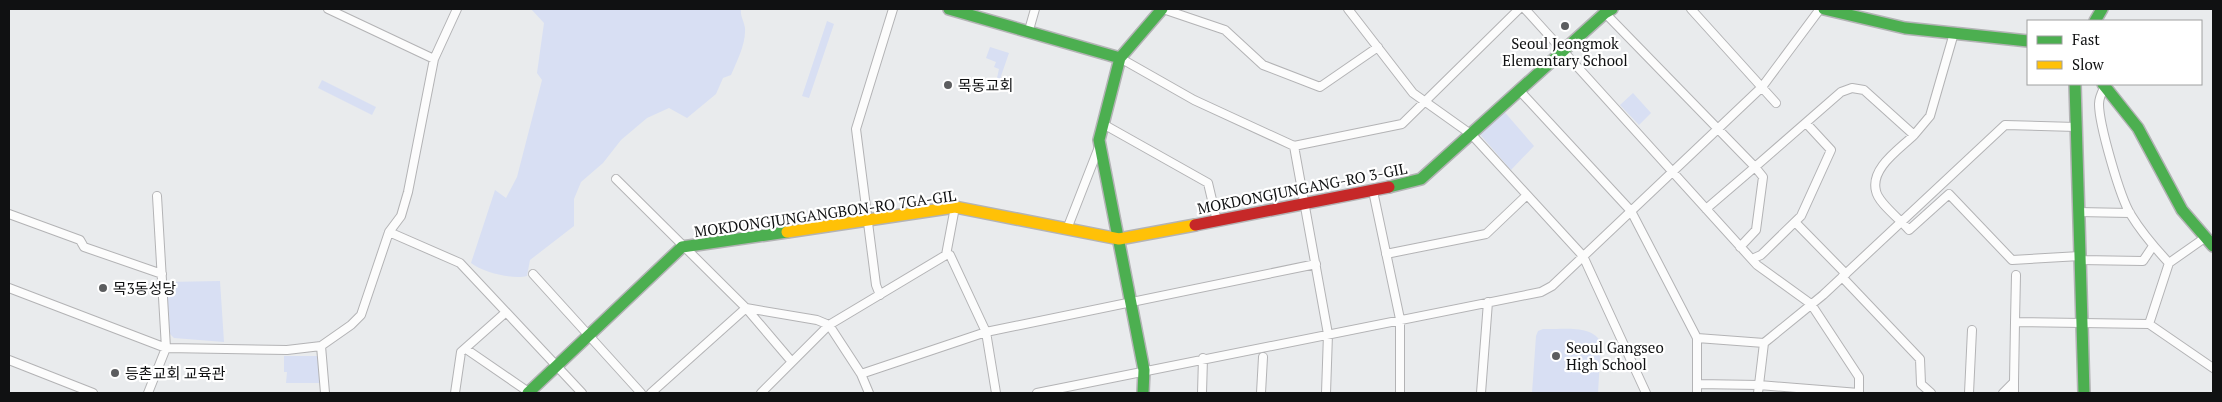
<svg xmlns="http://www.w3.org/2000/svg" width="2222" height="402" font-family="'PT Serif','Noto Sans KR',serif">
  <rect width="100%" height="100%" fill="#e9ebed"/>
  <!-- green -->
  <path fill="#d8dff3" d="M531,9h210c-1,7 3,12 4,19 1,16 -8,33 -14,47l-8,3 -7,16 -29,24 -18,-10 -22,10 -26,22 -18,23 -22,19 -7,17v27l-44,34 -3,16c-14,4 -45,-4 -56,-13l24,-73 11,8 11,-21 25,-97 -5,-7 7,-50z
    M827,21l7,3 -25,74 -7,-2z
    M990,47l19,6 -9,26 -3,-1 2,-9 -5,-2 2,-5 -10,-4z
    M322,80l54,27 -4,8 -54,-27z
    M1633,93l18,20 -12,12 -19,-20z
    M1502,109l32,37 -23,24 -34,-39z
    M220,281l4,61 -50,-4 -5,-5 -2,-51z
    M1543,329c18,1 50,-5 58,14l-3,50h-66l4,-57 2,-5z
    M284,356h35l3,27h-36l1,-11h-3z"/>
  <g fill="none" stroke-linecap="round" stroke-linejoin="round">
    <!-- street casing -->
    <g stroke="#b3b3b5" stroke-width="10">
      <path id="street" d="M328,9l106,50
        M1163,9l62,21 38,35 57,22 58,-40
        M1348,9l65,84 59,42 111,121 63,137
        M1525,9l232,256 54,39 48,73v16
        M1691,9l85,94
        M1605,13l150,154 86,-75 11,-4 12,2 50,45 16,-19 24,-83
        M1029,30l6,-21
        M1120,58l74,42 100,46 108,-22 117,-115
        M2105,86c-3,6 -6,11 -6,18 0,20 21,94 32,111 11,18 24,33 38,48
        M1519,90l112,121 66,127v55
        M1103,124l105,59 9,38
        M1914,135c-14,14 -44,33 -38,56 2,12 25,29 33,39l40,-36 63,66 68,-4
        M1294,146l34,188 -2,59
        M616,179l130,129 46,54
        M1373,191l27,128v74
        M955,207l-9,48h4l36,77 10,61
        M1706,209l49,-42 8,10 -7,53 -16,17
        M2078,212l52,1
        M9,214l71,26 4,7 78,27
        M1795,222l51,52
        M1067,229l32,-82
        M389,232l71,31 122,130
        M1386,254l100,-20 41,-39
        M1752,259l9,-4 40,-39 30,-66 -25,-27
        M2080,260l63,1 10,-15
        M533,274l108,119
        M1842,277l78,82 1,25 10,9
        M9,288l157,60 121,2 34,-4 30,-21 10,-10 28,-83 12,-16 7,-24 26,-133 23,-50
        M880,295l-4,-10 -20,-156 37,-120
        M2015,322l1,-47
        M2149,324l20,-61 37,-26
        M1697,338l67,5 59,-48 182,-170 71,2
        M321,346l4,47
        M466,349l64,44
        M9,360l84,33
        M861,374l125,-42 330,-68
        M2014,382v11
        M1697,384l62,1 100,8
        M148,393l18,-45 -9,-152
        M455,393l6,-41 44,-39
        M651,393l95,-85 71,12 12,5 32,49 8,19
        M761,393l68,-68 117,-70
        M1037,393l504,-101 11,-6 210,-199 58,-78
        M1202,393l1,-35
        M1261,393l2,-36
        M1481,393l7,-91
        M1758,393l6,-50
        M1969,393l3,-63
        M2003,393l11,-11 1,-60 134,2 64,44"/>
    </g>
    <!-- fast casing -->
    <g stroke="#b3b3b5" stroke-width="14">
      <path id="fast" d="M949,9l171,49 42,-49
        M1824,9l81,19 123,13
        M2095,21l7,-12
        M1120,58l-21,82 45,230 -1,23
        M2075,84l9,309
        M2103,84l35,44 44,82 31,36
        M1389,187l32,-8 184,-166 7,-4
        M528,393l154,-146 105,-15"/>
    </g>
    <!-- slow casing -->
    <g stroke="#b3b3b5" stroke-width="14">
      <path id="slow" d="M787,232l168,-25 164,32 76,-14"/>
    </g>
    <!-- jam casing -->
    <g stroke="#b3b3b5" stroke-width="14">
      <path id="jam" d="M1195,225l194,-38"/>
    </g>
    <!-- street -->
    <use href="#street" stroke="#fcfcfc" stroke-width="8"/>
    <!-- fast -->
    <use href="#fast" stroke="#4caf50" stroke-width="11"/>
    <!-- slow -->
    <use href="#slow" stroke="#ffc107" stroke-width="11"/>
    <!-- jam -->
    <use href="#jam" stroke="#c62828" stroke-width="11"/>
  </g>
  <!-- markers -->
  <g fill="#5c5d5f" stroke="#fff" stroke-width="2">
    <circle cx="1565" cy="26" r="5"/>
    <circle cx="948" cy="85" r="5"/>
    <circle cx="103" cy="288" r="5"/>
    <circle cx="1556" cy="356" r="5"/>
    <circle cx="115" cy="373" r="5"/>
  </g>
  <g text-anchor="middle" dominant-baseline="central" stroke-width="4.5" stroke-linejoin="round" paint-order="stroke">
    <!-- poi labels -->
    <g font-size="15" fill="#101112" stroke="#fff" text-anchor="start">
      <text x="1565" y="43" text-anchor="middle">Seoul Jeongmok<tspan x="1565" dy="17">Elementary School</tspan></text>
      <text x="958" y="85">목동교회</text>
      <text x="113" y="288">목3동성당</text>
      <text x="1566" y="347">Seoul Gangseo<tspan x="1566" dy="17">High School</tspan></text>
      <text x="125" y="373">등촌교회 교육관</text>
    </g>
    <!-- street labels -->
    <g font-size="15" fill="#101112" stroke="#fff">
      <text transform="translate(1302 188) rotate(-11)">MOKDONGJUNGANG-RO 3-GIL</text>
      <text transform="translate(825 213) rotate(-8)">MOKDONGJUNGANGBON-RO 7GA-GIL</text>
    </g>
  </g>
  <!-- border -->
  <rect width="2222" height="402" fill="none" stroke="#101112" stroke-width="20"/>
  <!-- legend -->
  <rect x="2027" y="20" width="175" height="65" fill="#ffffff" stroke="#9fa0a0"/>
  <rect x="2037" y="36" width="25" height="8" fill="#4caf50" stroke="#9fa0a0"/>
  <text x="2072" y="45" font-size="15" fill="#101112">Fast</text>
  <rect x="2037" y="61" width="25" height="8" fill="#ffc107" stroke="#9fa0a0"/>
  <text x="2072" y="70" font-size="15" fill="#101112">Slow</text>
</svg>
